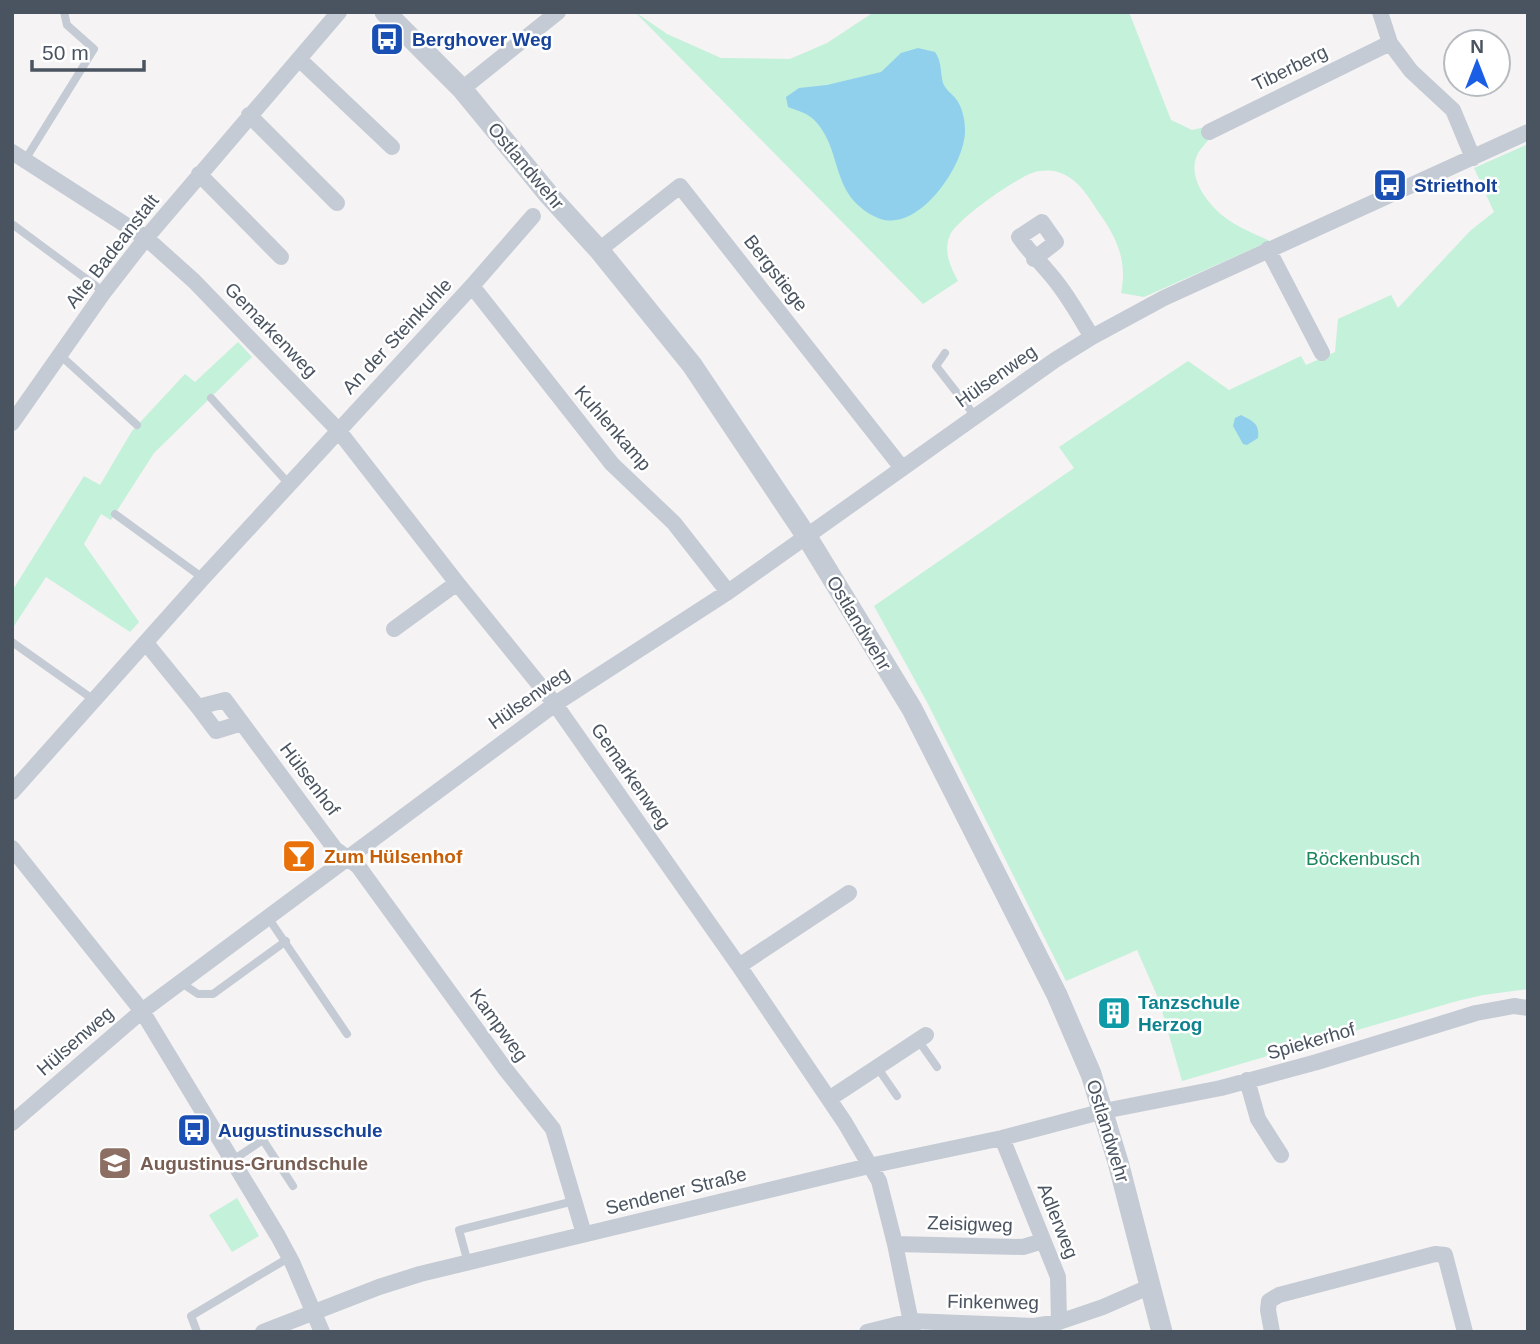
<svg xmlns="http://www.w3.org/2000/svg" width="1540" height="1344" font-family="Arial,sans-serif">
  <rect width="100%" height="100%" fill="#f5f3f3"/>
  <!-- green -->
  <path fill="#c3f1da" d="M635,12l32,22 54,24 69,1 37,-16 47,-31h255l42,108 21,10 14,-3 6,8c-4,6 -10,12 -14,18 -13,25 12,55 32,68 12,8 27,14 40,20l-126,56 -23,-4c6,-29 -2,-51 -19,-76 -12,-17 -22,-38 -44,-45 -8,-2 -18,-2 -26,1 -17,6 -75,46 -82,62 -7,16 0,31 8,46l-35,23z
    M1528,144v845l-45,6 -26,6 -275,80 -23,-81 -22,-50 -71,31 -138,-277 -54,-98 200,-138 -15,-21 129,-86 41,29 72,-34 5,9 29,-13 3,-33 53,-24 7,13 72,-77 24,-19 -20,-44z
    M238,342l14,15 -98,96 -43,67 -10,-6 -17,30 55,78 -9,10 -84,-55 -34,52v-38l72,-115 16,9 32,-54 53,-57 10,8z
    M237,1198l22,38 -27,16 -23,-37z"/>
  <!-- water -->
  <path fill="#91d0ed" d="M918,48l17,4c7,10 5,19 8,31 2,6 9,11 13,16 6,7 9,21 9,31 1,34 -47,105 -87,88 -51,-23 -33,-70 -66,-100 -6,-5 -16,-8 -24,-11l-2,-10 13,-9 28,-3 54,-13 20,-19z
    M1241,415c12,6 19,9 17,23l-11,7 -4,-1 -10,-18 2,-8z"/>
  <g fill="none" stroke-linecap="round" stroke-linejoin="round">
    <!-- service -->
    <path stroke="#c4cbd4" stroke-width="8" d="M25,160l69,-111 -27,-24 -3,-13
      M12,224l92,68
      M945,353l-9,13 39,50
      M60,355l77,70
      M211,398l78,86
      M115,514l88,64
      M12,642l82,58
      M267,916l80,118
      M180,982l18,12h15l73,-53
      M918,1040l19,27
      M877,1067l20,29
      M233,1160l30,-20 30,46
      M468,1263l-9,-33 115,-29
      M197,1332l-6,-16 99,-59"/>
    <!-- minor -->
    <path stroke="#c4cbd4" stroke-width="16" d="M1380,12l10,31 21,28 42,39 20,48
      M299,59l93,88
      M462,89l96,-77
      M249,115l88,88
      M1209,132l181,-89
      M12,152l134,86 48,43 144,149 119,153 98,121 184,262 106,157 34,58 16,63 18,88
      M199,174l82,83
      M1268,249l54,104
      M599,250l81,-64 222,282
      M1034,259l22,-17 -14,-20 -23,15c12,17 27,31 39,47 13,17 23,35 34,53
      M472,286l140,178 62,59 54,69
      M12,423l92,-131 42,-54 193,-226
      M394,629l63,-46
      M146,643l52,64 27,-7 110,149 23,17 148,204 47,59 31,105
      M198,707l18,24 26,-8
      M12,792l191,-214 269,-292 61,-70
      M12,848l130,163 136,225 14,26 30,70
      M739,966l110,-73
      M1247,1080l11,39 23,36
      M829,1099l97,-64
      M12,1123l130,-112 413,-307 173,-112 327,-232 37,-23 72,-39 364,-166
      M1002,1138l56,139 1,45
      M895,1244l128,3 20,-6
      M263,1332l116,-45 41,-13 449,-108 133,-28 102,-27 117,-23 96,-26 159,-49 38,-7 14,2
      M867,1332l44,-11 123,5 25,-4 44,-15 48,-21
      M1272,1332l-4,-22 1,-9 10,-6 156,-41 10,1 20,77"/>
    <!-- tertiary -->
    <path stroke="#c4cbd4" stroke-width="21" d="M385,12l77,77 87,106 50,55 93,115 115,172 105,172 145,286 34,79 27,88 44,170"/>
  </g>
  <!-- icons -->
  <defs>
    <g id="bus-square" transform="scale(1.75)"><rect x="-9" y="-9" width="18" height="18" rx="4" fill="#1a4fb4" stroke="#fff"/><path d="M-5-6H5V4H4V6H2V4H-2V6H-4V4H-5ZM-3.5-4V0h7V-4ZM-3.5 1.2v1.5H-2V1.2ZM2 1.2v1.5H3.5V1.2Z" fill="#fff"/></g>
    <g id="bar-square" transform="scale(1.75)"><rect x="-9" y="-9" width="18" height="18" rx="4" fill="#e8710a" stroke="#fff"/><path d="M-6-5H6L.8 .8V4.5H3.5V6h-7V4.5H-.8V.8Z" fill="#fff"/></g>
    <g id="building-square" transform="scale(1.75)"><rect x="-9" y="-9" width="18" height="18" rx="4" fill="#0f9aa8" stroke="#fff"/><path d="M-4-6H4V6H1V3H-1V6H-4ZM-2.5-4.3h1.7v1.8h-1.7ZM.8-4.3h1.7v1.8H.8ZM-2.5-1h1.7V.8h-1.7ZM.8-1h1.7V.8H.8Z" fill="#fff"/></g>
    <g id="school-square" transform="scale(1.75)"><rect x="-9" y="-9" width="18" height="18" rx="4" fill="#8d6e63" stroke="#fff"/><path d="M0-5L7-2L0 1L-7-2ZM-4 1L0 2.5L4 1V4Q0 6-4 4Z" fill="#fff"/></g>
  </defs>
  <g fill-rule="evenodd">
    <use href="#bus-square" x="387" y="39"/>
    <use href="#bus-square" x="1390" y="185"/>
    <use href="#bar-square" x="299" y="856"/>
    <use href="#building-square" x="1114" y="1013"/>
    <use href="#bus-square" x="194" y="1130"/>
    <use href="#school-square" x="115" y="1163"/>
  </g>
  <g text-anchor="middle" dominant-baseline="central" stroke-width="5" stroke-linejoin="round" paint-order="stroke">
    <!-- transit labels -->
    <g font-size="19" font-weight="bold" fill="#164399" stroke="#fff" text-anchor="start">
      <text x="412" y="39">Berghover Weg</text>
      <text x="1414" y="185">Strietholt</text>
      <text x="218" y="1130">Augustinusschule</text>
    </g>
    <!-- street labels -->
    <g font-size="19" fill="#4a5461" stroke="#fff">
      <text transform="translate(1290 68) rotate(-26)">Tiberberg</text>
      <text transform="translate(526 166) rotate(50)">Ostlandwehr</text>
      <text transform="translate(112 251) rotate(-52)">Alte Badeanstalt</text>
      <text transform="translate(776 273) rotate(52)">Bergstiege</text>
      <text transform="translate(271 330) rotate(46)">Gemarkenweg</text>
      <text transform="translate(397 336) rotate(-47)">An der Steinkuhle</text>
      <text transform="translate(996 376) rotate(-35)">Hülsenweg</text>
      <text transform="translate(613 428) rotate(49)">Kuhlenkamp</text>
      <text transform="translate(859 623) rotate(59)">Ostlandwehr</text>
      <text transform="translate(529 698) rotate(-35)">Hülsenweg</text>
      <text transform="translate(631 776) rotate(55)">Gemarkenweg</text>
      <text transform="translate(310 779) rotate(53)">Hülsenhof</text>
      <text transform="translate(499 1025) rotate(54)">Kampweg</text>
      <text transform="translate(75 1041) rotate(-41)">Hülsenweg</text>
      <text transform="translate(1311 1041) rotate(-16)">Spiekerhof</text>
      <text transform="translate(1108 1131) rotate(73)">Ostlandwehr</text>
      <text transform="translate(676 1191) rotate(-14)">Sendener Straße</text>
      <text transform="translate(1058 1221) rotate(68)">Adlerweg</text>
      <text transform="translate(970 1224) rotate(2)">Zeisigweg</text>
      <text transform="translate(993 1302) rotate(1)">Finkenweg</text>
    </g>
    <!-- food labels -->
    <g font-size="19" font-weight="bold" fill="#c56008" stroke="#fff" text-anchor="start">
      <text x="324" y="856">Zum Hülsenhof</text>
    </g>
    <!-- park labels -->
    <g font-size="19" fill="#18855a" stroke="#fff">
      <text x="1363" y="858">Böckenbusch</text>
    </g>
    <!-- culture labels -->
    <g font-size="19" font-weight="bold" fill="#0d838f" stroke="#fff" text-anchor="start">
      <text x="1138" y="1002">Tanzschule<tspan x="1138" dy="22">Herzog</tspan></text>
    </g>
    <!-- education labels -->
    <g font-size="19" font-weight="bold" fill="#785e54" stroke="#fff" text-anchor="start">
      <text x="140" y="1163">Augustinus-Grundschule</text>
    </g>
  </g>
  <!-- border -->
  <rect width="1540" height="1344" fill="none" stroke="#4a5461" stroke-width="28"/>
  <!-- north arrow -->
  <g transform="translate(1477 63)"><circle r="33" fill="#ffffff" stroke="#b7bbc0" stroke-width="2"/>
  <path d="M0-5L12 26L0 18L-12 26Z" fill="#1b5ee6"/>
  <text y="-10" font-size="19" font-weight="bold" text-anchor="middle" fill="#4a5461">N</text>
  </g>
  <!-- scale -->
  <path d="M32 60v10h112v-10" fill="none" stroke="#4a5461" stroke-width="3.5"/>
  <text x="42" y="60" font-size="21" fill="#4a5461" stroke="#ffffff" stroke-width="5" paint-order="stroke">50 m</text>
</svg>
